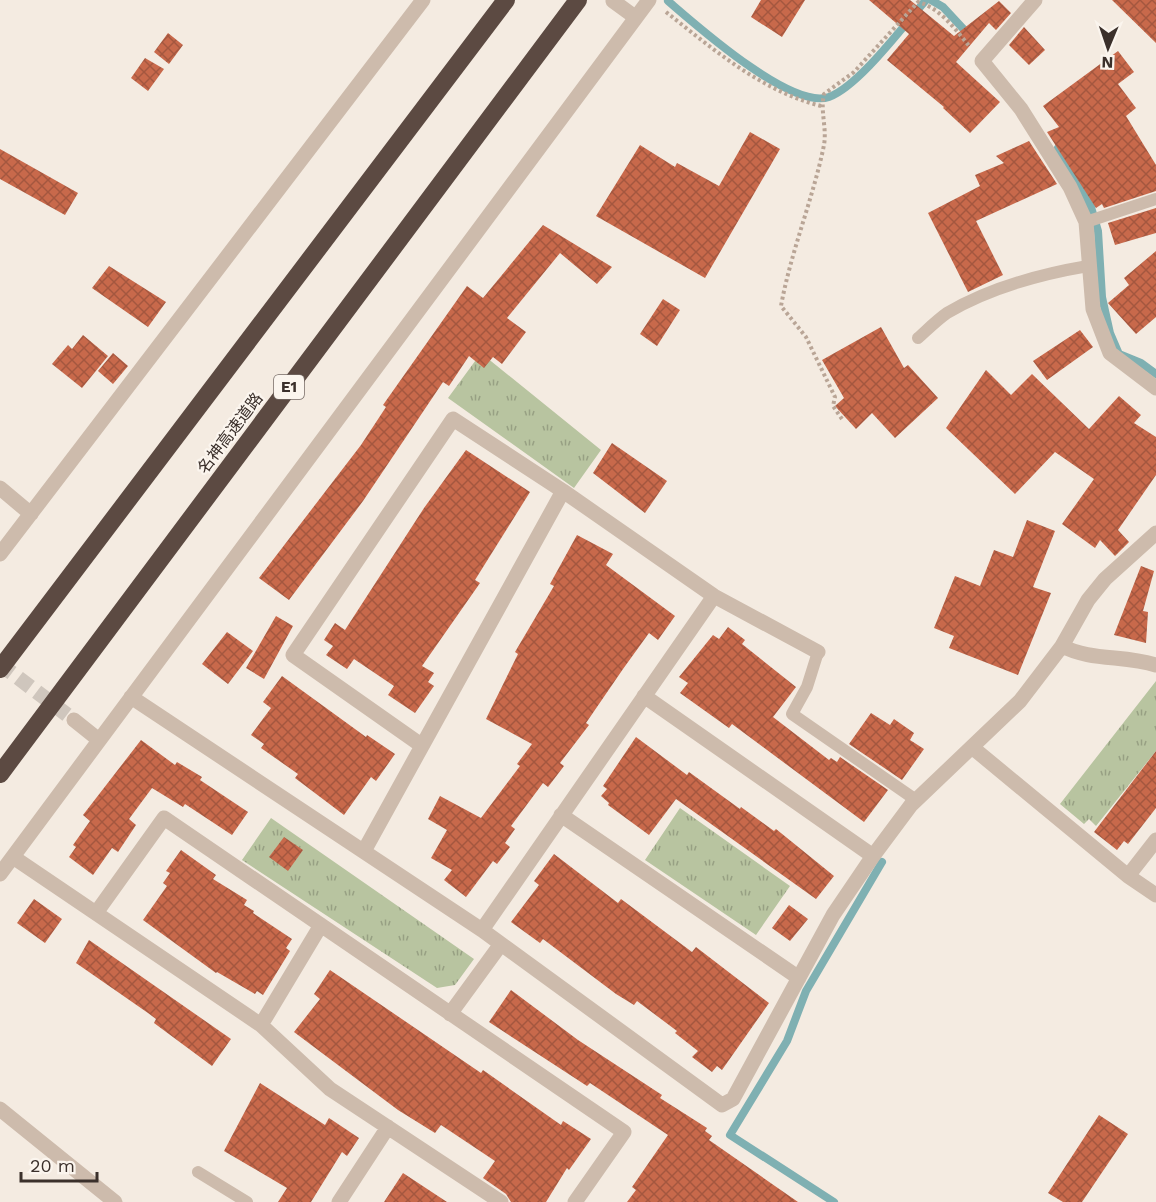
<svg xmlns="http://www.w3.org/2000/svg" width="1156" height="1202" font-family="'Work Sans','Noto Sans JP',sans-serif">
  <defs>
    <pattern id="park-tufts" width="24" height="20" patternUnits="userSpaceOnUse" patternTransform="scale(1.5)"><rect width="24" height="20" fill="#b8c4a0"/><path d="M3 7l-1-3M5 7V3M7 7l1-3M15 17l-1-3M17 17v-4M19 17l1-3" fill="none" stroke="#97a083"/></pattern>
    <pattern id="building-cross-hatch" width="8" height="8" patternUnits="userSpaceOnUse" patternTransform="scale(1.5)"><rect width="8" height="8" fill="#c8694b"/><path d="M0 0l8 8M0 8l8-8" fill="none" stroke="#a4573f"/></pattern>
  </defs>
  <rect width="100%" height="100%" fill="#f4ebe1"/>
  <!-- park -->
  <path fill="url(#park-tufts)" d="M481,353l120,97 -27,38 -126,-90z
    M1156,681v70l-60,75 -7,-7 -5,5 -24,-20z
    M680,808l110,78 -34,49 -111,-75z
    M271,818l203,141 -19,26 -18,3 -195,-128z"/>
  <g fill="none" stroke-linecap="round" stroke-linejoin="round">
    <!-- stream -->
    <path stroke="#7fb0b2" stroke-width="8" d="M931,0l12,7 26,28
      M668,1c28,24 123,109 161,96 30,-11 75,-72 97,-97
      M1058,148l33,59 7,24 4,66 8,36 9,21 22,9 15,11
      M834,1202l-104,-67 57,-94 19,-50 76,-129"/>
  </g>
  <!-- building -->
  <path fill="url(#building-cross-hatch)" d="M761,0h44l-23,37 -31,-20z
    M869,0h41l44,36 45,-35 12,12 -15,17 -7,-7 -33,39 44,40 -30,31 -27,-25 1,-1 -57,-47 22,-26z
    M1112,0h44v43z
    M1024,27l21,23 -16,15 -20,-20z
    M168,33l15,12 -14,19 -15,-12z
    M1118,51l16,21 -16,12 18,24 -10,8 30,49v26l-52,17 -2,-4 -6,4 -49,-76 12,-5 -16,-21z
    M145,58l19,11 -16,22 -17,-13z
    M750,132l30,17 -75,129 -109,-62 44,-71 35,22 2,-4 42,23z
    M1029,141l28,43 -81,37 27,54 -35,17 -40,-79 52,-27 -5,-11 29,-12 -8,-7z
    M0,149l78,44 -13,22 -65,-36z
    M1156,208v25l-41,12 -7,-22z
    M543,225l69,42 -15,17 -37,-31 -53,65 19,14 -24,32 -9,-7 -9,11 -15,-12 -20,30 -6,-4 -80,119 -74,99 -30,-22 102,-133 25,-38 -3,-2 84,-119 16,12z
    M1156,251v66l-20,17 -28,-31 21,-18 -5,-7z
    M109,266l57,36 -18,25 -56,-39z
    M663,299l17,11 -23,36 -17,-12z
    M881,327l23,41 4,-3 30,33 -43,40 -23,-25 -16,16 -21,-23 9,-8 -22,-38z
    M1080,330l13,17 -46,33 -14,-19z
    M83,335l25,21 -26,32 -30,-24 16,-19 4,4z
    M113,353l15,13 -15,18 -15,-13z
    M986,370l25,25 21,-21 57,55 30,-33 22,19 -7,8 22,14v38l-38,55 11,12 -14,14 -15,-16 -5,8 -33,-24 32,-45 -39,-27 -40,42 -69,-66z
    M612,443l55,38 -22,32 -52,-40z
    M466,450l64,42 -55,88 5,3 -58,83 12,7 -6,9 6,4 -19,27 -27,-18 6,-9 -40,-27 -7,10 -21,-14 7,-9 -9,-6 11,-17 10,7 79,-122z
    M1027,520l28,11 -22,56 18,6 -33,82 -69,-27 5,-12 -20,-8 21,-52 25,10 14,-36 19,7z
    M577,535l36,19 -7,11 69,51 -17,24 -9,-7 -26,36 -37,54 3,2 -29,38 4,3 -16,21 -5,-4 -32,43 4,3 -10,14 5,4 -13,17 -4,-3 -27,36 -22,-17 8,-10 -21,-12 16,-28 -19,-11 12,-23 41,22 39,-52 -3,-2 15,-20 -46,-25 32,-65 -3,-2 39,-66 -4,-2z
    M1141,566l13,5 -11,40 5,1 -2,31 -32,-8z
    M276,616l17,10 -29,53 -18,-11z
    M728,627l17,13 -3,4 54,43 -23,30 56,43 2,-2 6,4 3,-5 48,33 -24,32 -132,-98 -3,4 -49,-35 8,-10 -9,-6 34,-42 6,4z
    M227,632l26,19 -25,33 -26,-20z
    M282,676l84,61 1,-2 28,19 -19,27 -5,-4 -27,38 -49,-37 3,-4 -37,-26 3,-4 -13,-9 20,-27 -8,-6z
    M871,713l19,12 4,-6 20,14 -4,7 14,9 -22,31 -53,-36z
    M636,737l51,38 2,-3 51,37 1,-2 33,24 2,-2 58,47 -18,23 -140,-100 -27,36 -41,-30 1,-2 -8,-7 6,-7 -4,-3z
    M141,740l34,25 2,-3 25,15 -2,3 48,32 -16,23 -47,-31 -2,3 -31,-19 -23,31 7,6 -18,27 -6,-4 -19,27 -24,-18 7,-10 -3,-2 17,-24 -7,-6z
    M1156,751v57l-28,36 -4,-3 -7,9 -23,-18z
    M284,837l19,13 -15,21 -19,-14z
    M181,850l35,25 -3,4 34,21 -3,5 10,6 -1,2 39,26 -6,9 4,3 -27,44 -6,-4 -2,3 -38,-22 -1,1 -73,-53 24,-34 -4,-3 7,-10 -4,-2z
    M554,854l64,49 3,-4 71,53 4,-5 73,56 -47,67 -5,-4 -5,6 -20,-15 6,-6 -23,-18 2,-2 -40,-30 -3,4 -18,-11 -73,-55 -3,4 -29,-21 28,-37 -5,-4z
    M34,899l28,20 -17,24 -28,-20z
    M789,905l19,14 -18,22 -18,-13z
    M89,940l142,99 -19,27 -58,-43 2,-4 -8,-6 -72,-50z
    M330,970l151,103 2,-3 78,55 2,-4 28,18 -22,31 -2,-2 -21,34h-35l-5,-8 -23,-16 12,-17 -54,-36 -6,8 -37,-23 -104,-78 26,-33 -6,-5z
    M511,990l67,50 84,55 -2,3 47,30 -2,3 7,5 -3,4 89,62h-171l9,-12 -4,-3 36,-52 -78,-52 -3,3 -98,-64z
    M260,1083l65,42 4,-7 30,20 -12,18 -5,-4 -31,50h-33l9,-14 -63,-37z
    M1099,1115l29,19 -46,68h-19l-15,-9z
    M403,1173l44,29h-63z"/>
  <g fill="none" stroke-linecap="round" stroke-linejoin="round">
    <!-- street-tunnel -->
    <path stroke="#cfc6bd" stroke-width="15" stroke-dasharray="15 8" stroke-linecap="butt" d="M0,664l74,56"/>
    <!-- path -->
    <path stroke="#b9a596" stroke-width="4" stroke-dasharray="3 3" stroke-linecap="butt" d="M666,12c47,37 95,79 155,94
      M842,419l-9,-13 2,-9 -29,-60 -25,-31c10,-55 32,-107 43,-161 3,-17 -4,-34 0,-51l30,-22 64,-70c21,5 38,28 52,45"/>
    <!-- lane -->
    <path stroke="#cdbbac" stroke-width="12" d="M1086,222l70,-23
      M918,338c9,-8 19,-18 29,-25 42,-25 94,-39 141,-47
      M818,652l-11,35 -15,27 124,86
      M198,1172l49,30"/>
    <!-- street -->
    <path stroke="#cdbbac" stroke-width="15" d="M1035,0l-53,61 39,48 49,78 16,35 7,87 17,44 46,35
      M613,1l22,16
      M0,488l31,26
      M0,554l423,-554
      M1062,646c28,15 63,9 94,19
      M644,696l229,160
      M131,697l351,233 240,175 11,-6 100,-184 40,-59 38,-51 109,-104 42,-55 26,-46 17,-21 51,-46
      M74,720l25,20
      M421,745l-128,-90 160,-236 110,72 151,105 104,56
      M973,748l155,128 28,19
      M561,815l238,163
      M364,851l199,-360
      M13,857l248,168 69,64 171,113
      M0,874l649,-874
      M1128,876l28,-36
      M96,913l68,-95 460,314 -49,70
      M482,930l232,-334
      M450,1014l51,-70
      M261,1025l60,-100
      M0,1109l115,93
      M339,1202l49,-75"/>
    <!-- highway -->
    <path stroke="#5c4a42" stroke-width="18" d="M0,669l506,-669
      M0,774l578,-774"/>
  </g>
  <g text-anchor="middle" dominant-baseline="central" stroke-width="4.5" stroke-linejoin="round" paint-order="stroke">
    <!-- shield labels -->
    <rect fill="#fbf5ee" stroke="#756b66" stroke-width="1.5" x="274" y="375" width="30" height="24" rx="4.5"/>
    <g font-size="15" font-weight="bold" fill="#3b302b">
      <text x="289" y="387">E1</text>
    </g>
    <!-- street labels -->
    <g font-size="16" fill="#3b302b" stroke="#fbf5ee">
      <text transform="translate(230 433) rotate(-53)">名神高速道路</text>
    </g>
  </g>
  <!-- north arrow -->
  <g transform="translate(1108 48) rotate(182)" stroke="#fbf5ee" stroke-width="4.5" paint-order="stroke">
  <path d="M0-4.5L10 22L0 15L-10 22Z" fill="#3b302b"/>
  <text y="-9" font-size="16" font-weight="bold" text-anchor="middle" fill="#3b302b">N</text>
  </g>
  <!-- scale -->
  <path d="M21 1172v9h76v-9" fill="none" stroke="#3b302b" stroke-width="3"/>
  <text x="30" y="1172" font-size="18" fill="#3b302b" stroke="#fbf5ee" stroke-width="4.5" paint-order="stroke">20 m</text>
</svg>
